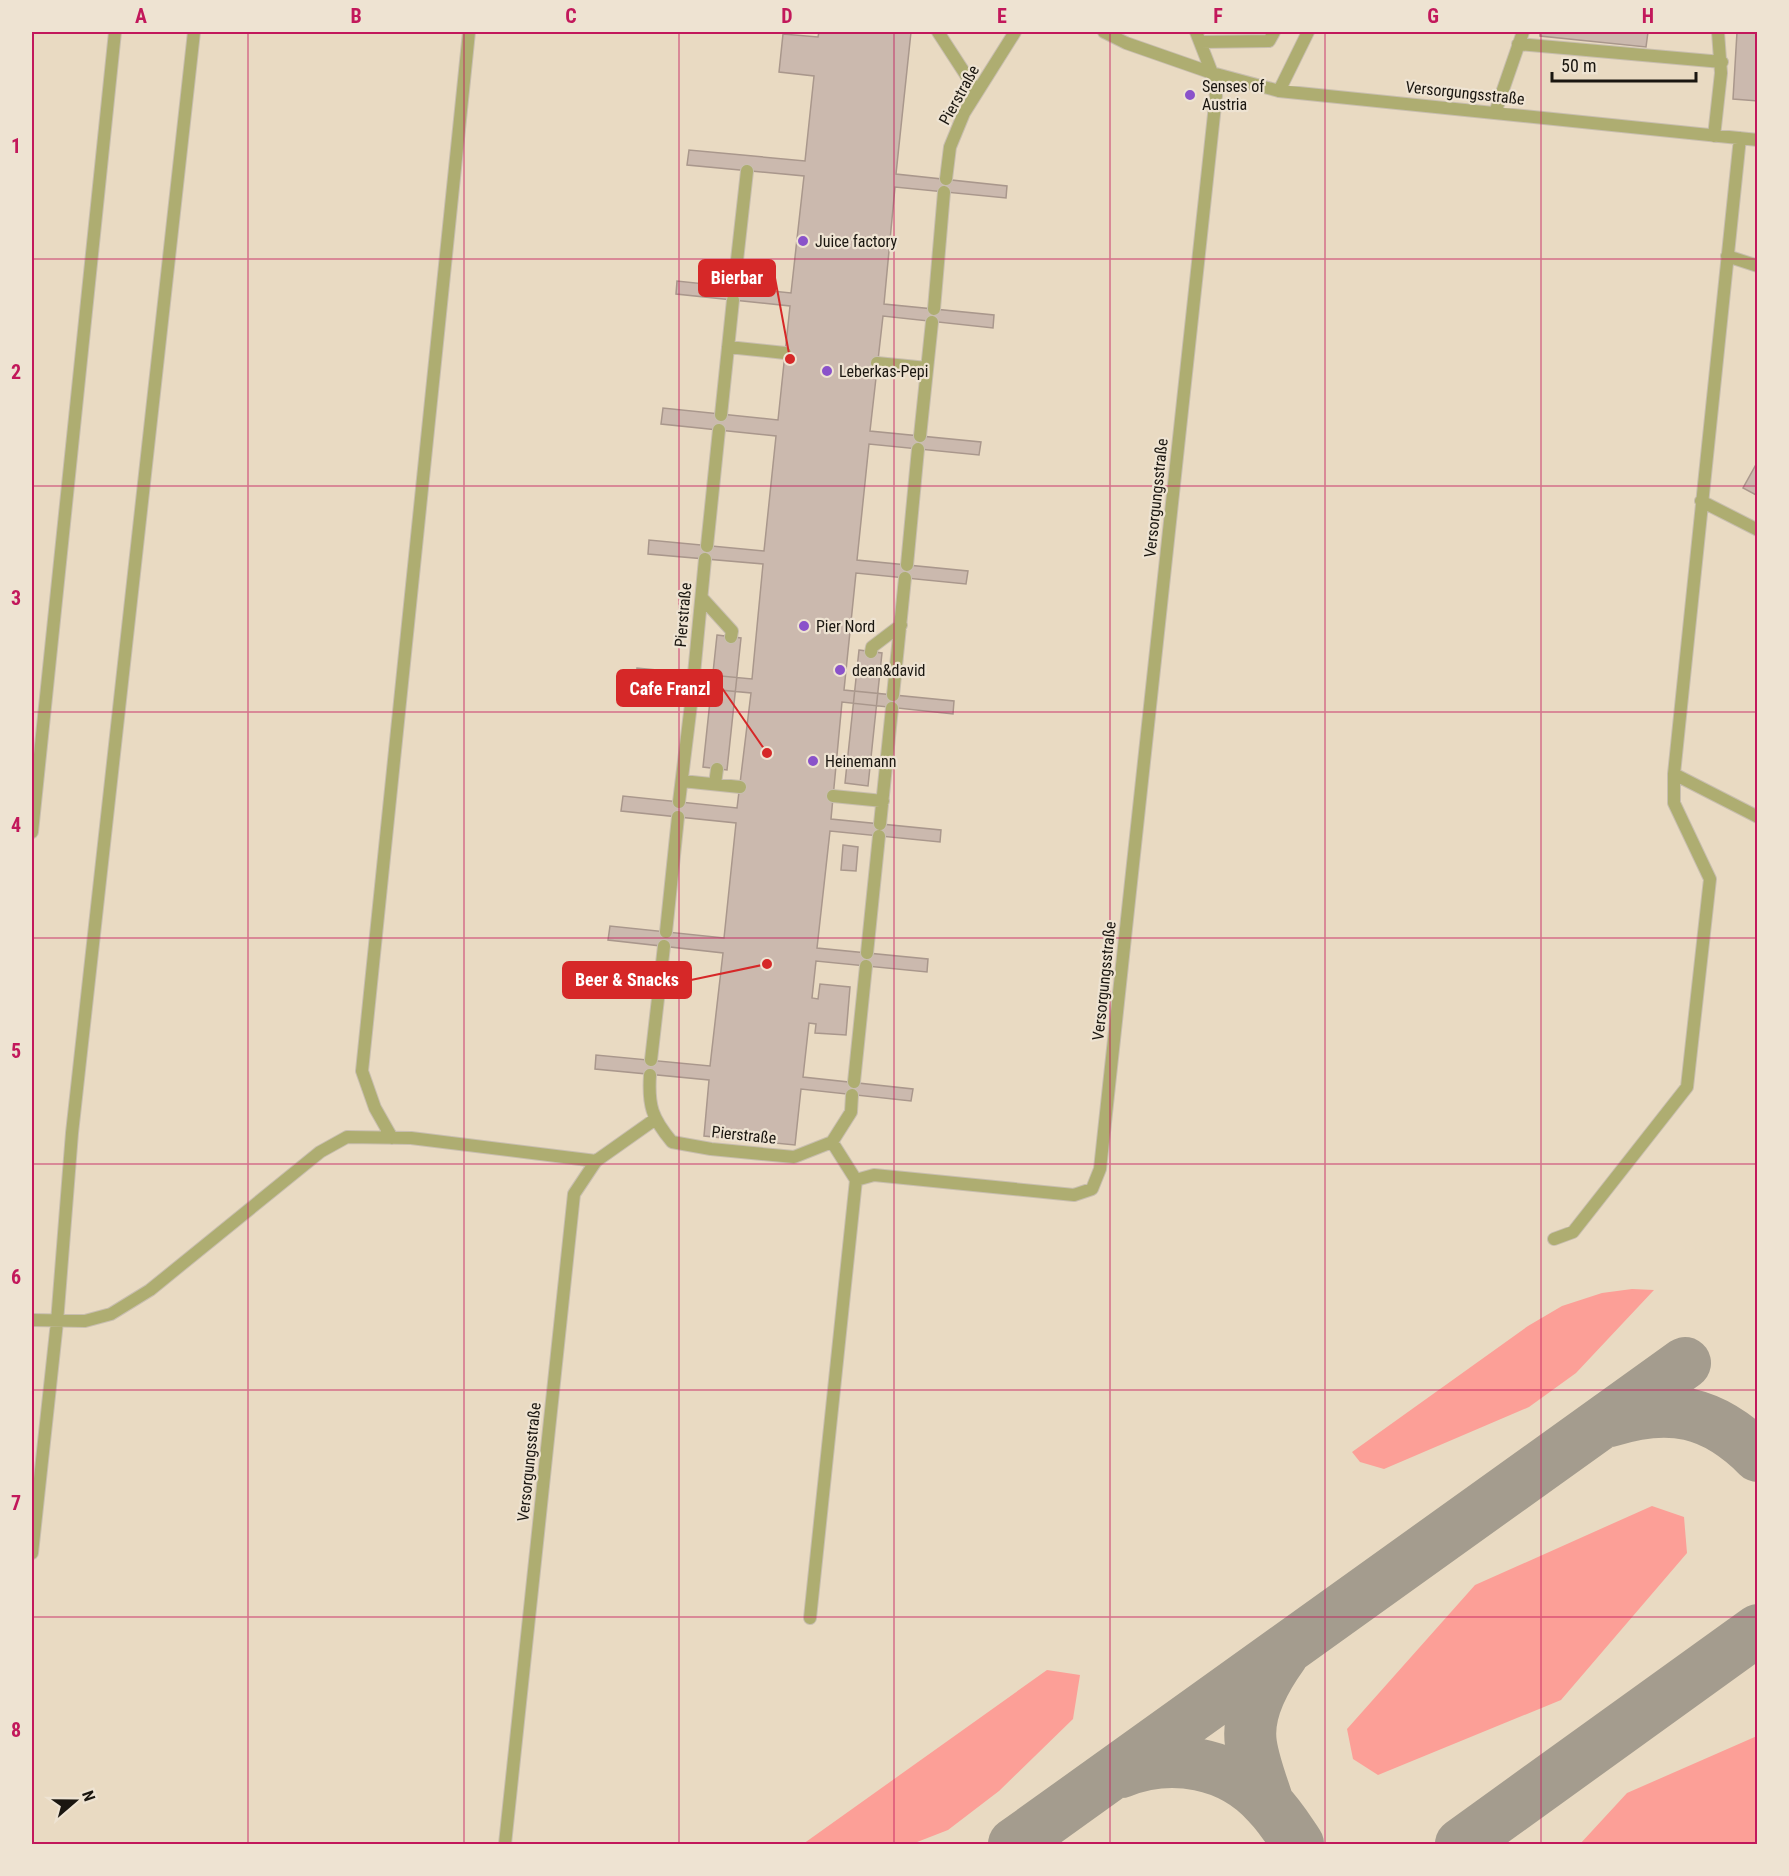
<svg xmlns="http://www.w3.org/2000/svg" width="1789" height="1876" font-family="'Roboto Condensed',sans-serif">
  <rect width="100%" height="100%" fill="#eee3d2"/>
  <!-- built -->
  <path fill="#e9dac2" d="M32,32h1725v1812h-1725z"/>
  <!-- green -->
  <path fill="#fc9f97" d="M1632,1289l22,1 -78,83 -47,34 -145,62 -24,-7 -8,-10 176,-126 34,-20 40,-13z
    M1652,1506l32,11 3,36 -126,147 -183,75 -25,-16 -6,-30 128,-144z
    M1047,1670l33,5 -7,44 -74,72 -51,39 -36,14h-109z
    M1757,1736v108h-177l47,-51z"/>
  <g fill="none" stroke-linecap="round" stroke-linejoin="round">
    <!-- taxiway -->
    <path stroke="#a49c8e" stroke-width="52" d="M1610,1421c60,-19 103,-10 148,35
      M1121,1772c50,-20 110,-10 147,32 12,12 21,27 30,40
      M1268,1803c-6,-19 -14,-39 -17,-59 -5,-32 14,-65 32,-90
      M1014,1844l671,-481
      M1461,1844l297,-214"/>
  </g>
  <!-- building -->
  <path fill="#cbb9ae" stroke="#a9978c" stroke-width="1.5" d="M819,32h92l-15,142 111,12 -1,12 -111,-11 -11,117 110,11 -1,13 -110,-12 -13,115 111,11 -2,13 -110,-11 -12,116 111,11 -2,13 -110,-11 -12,117 110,11 -1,13 -111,-12 -11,117 110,11 -1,12 -110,-11 -13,117 111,11 -1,13 -111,-11 -4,37 6,1 2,-15 30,3 -4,48 -31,-2 1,-9 -7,-1 -6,54 110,12 -2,12 -110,-12 -6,56 -91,-9 5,-56 -114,-11 1,-14 114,11 13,-113 -115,-13 2,-14 114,12 12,-115 -115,-12 2,-15 114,12 14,-115 -115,-11 1,-14 115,11 11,-115 -115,-10 1,-14 115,11 12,-115 -115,-12 2,-16 115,12 12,-114 -114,-12 1,-13 114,12 13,-117 -117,-11 2,-15 116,11 9,-85 -35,-4 4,-38 35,3z
    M1540,32h108l-2,15 -106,-11z
    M1737,32h21v69l-25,-2z
    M1758,461v35l-15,-8z
    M717,635l24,3 -14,132 -24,-3z
    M859,650l23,3 -14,133 -23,-3z
    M843,845l15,2 -2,24 -15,-1z"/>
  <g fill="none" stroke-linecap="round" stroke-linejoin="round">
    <!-- lane casing -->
    <g stroke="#c8beaf" stroke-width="14">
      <path id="lane" d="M938,32l39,60
        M1104,32l22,11 86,30
        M1196,32l16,41
        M1200,42l69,-1 5,-9
        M1518,44l204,18
        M1279,91l29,-59
        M1495,113l28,-81
        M1714,136l7,-63 -3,-41
        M946,179l4,-32 14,-34 51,-81
        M1727,256l31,10
        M734,287l13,-116
        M934,309l10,-117
        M728,347l57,6
        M877,363l50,5
        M721,415l12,-115
        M920,436l12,-114
        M1701,501l57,29
        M707,546l12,-116
        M907,565l11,-116
        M702,598l30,33 -1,6
        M871,652l1,-5 29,-22
        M694,674l11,-115
        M893,695l12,-117
        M1674,774l84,43
        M682,781l58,6
        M715,784l2,-15
        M833,796l50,5
        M679,802l14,-114
        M880,824l12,-116
        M32,832l83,-800
        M666,932l12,-115
        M867,953l12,-117
        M651,1060l13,-114
        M650,1075c-2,31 2,43 22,67l39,7 83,8 38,-15 19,-30 1,-17
        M854,1082l12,-116
        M392,1138l-17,-30 -13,-37 107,-1039
        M832,1142l24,38 18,-5 200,20 18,-6 8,-20 116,-1073 -4,-23 67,18 479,49
        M1554,1239l19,-7 114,-145 23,-208 -36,-76v-29l66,-636
        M32,1320l53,1 26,-7 39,-24 170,-138 27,-15 64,1 185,23
        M32,1553l25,-231 15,-189 122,-1101
        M810,1618l46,-438
        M505,1844l69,-650 22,-33 58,-41"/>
    </g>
    <!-- lane -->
    <use href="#lane" stroke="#aead71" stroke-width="12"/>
  </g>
  <!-- grid -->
  <path fill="none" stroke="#c2185b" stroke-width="1.5" stroke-opacity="0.55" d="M248,32v1812M464,32v1812M679,32v1812M894,32v1812M1110,32v1812M1325,32v1812M1541,32v1812M32,259h1726M32,486h1726M32,712h1726M32,938h1726M32,1164h1726M32,1390h1726M32,1617h1726"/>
  <!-- markers -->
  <g fill="#8a52ca" stroke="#eee3d2" stroke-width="2">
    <circle cx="1190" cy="95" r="6"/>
    <circle cx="803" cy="241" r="6"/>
    <circle cx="827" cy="371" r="6"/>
    <circle cx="804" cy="626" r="6"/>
    <circle cx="840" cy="670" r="6"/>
    <circle cx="813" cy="761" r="6"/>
  </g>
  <g text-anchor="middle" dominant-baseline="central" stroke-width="4.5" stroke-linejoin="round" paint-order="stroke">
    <!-- poi labels -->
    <g font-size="16" fill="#1a1610" stroke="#eee3d2" text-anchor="start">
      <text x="1202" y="86">Senses of<tspan x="1202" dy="18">Austria</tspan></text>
      <text x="815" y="241">Juice factory</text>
      <text x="839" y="371">Leberkas-Pepi</text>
      <text x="816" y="626">Pier Nord</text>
      <text x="852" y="670">dean&amp;david</text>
      <text x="825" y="761">Heinemann</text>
    </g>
    <!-- street labels -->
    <g font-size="16" fill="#1a1610" stroke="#eee3d2">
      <text transform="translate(1465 93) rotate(6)">Versorgungsstraße</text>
      <text transform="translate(959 95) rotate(-61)">Pierstraße</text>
      <text transform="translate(1156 498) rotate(-84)">Versorgungsstraße</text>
      <text transform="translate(683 615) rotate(-85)">Pierstraße</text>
      <text transform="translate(1104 981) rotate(-84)">Versorgungsstraße</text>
      <text transform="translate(744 1135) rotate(6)">Pierstraße</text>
      <text transform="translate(529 1462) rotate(-84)">Versorgungsstraße</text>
    </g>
  </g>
  <!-- callouts -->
  <path fill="none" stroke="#d62828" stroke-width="2" d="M790 359L775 278M767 753L722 688M767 964L691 980"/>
  <g fill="#d62828" stroke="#eee3d2" stroke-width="2">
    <circle cx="790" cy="359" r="6"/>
    <circle cx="767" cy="753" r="6"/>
    <circle cx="767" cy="964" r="6"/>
  </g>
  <g fill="#d62828" stroke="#d62828" stroke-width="2">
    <rect x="699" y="260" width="76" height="36" rx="6"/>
    <rect x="617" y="670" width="105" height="36" rx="6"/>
    <rect x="563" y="962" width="128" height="36" rx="6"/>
  </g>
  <g font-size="18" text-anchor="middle" font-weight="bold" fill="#fff">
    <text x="737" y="284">Bierbar</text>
    <text x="670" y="695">Cafe Franzl</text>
    <text x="627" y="986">Beer &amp; Snacks</text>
  </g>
  <!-- border -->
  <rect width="1789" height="1876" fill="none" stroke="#eee3d2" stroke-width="66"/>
  <!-- north arrow -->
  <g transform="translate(75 1801) rotate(70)" stroke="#eee3d2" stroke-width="4.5" paint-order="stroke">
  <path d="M0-4.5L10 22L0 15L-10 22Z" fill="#1a1610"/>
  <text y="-9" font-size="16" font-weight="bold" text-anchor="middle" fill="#1a1610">N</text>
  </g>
  <!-- scale -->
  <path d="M1552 72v9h144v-9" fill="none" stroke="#1a1610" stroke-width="3"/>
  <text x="1561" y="72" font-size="18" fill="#1a1610" stroke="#eee3d2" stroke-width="4.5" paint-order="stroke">50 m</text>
  <rect x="33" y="33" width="1723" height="1810" fill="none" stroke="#c2185b" stroke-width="2"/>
  <g font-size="20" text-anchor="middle" font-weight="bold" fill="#c2185b">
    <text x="141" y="23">A</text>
    <text x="356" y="23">B</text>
    <text x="571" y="23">C</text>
    <text x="787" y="23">D</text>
    <text x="1002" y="23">E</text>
    <text x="1218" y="23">F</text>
    <text x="1433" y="23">G</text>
    <text x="1648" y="23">H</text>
    <text x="16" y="153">1</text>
    <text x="16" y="379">2</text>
    <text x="16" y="605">3</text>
    <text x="16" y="832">4</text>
    <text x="16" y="1058">5</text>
    <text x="16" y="1284">6</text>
    <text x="16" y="1510">7</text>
    <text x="16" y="1737">8</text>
  </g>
</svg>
